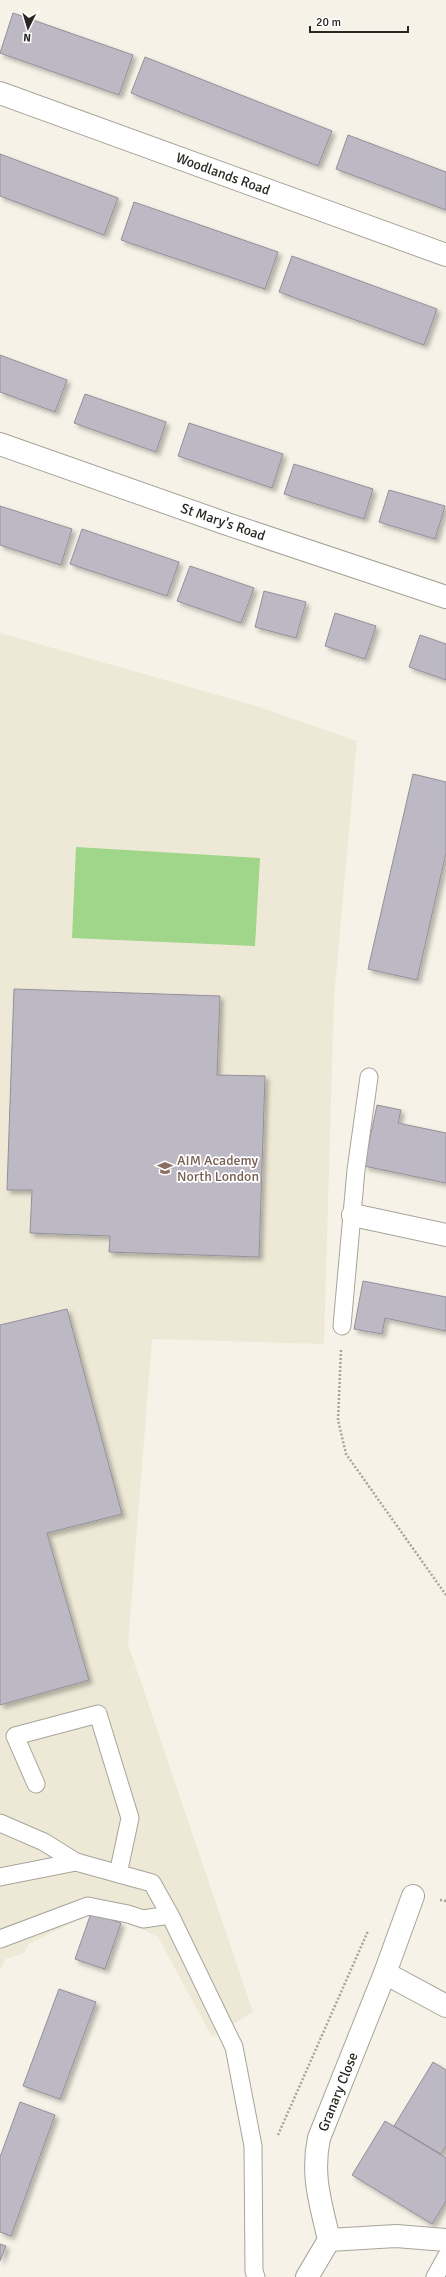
<svg xmlns="http://www.w3.org/2000/svg" width="446" height="2277" font-family="Signika,sans-serif">
  <defs>
    <filter id="shadow"><feDropShadow dx="3.5" dy="3.5" stdDeviation="2" flood-color="#0004"/></filter>
  </defs>
  <rect width="100%" height="100%" fill="#f6f2e7"/>
  <!-- built -->
  <path fill="#eee9d6" d="M0,633l253,72 104,36 -23,257 -10,346 -172,-5 -24,305 125,368 -41,25 -54,-100 -58,-28 -71,35 -5,9 -18,6 -6,11z"/>
  <!-- green -->
  <path fill="#9fd689" d="M76,847l184,11 -5,88 -183,-8z"/>
  <!-- building -->
  <path fill="#bcb9c4" stroke="#93909b" filter="url(#shadow)" d="M13,13l120,42 -14,40 -119,-42z
    M145,57l187,74 -14,35 -187,-73z
    M348,135l98,37v38l-110,-41z
    M0,154l118,44 -14,37 -104,-39z
    M134,202l144,50 -13,37 -144,-49z
    M292,256l145,53 -13,36 -145,-53z
    M0,355l67,25 -12,32 -55,-20z
    M85,394l81,28 -10,30 -82,-29z
    M189,423l94,31 -11,34 -94,-32z
    M294,464l79,25 -9,30 -80,-25z
    M389,490l56,16 -10,33 -56,-17z
    M0,506l72,23 -11,36 -61,-20z
    M82,529l97,33 -12,34 -97,-32z
    M190,566l64,22 -13,35 -64,-22z
    M264,591l42,11 -10,36 -41,-11z
    M335,613l41,13 -11,33 -40,-13z
    M420,635l26,9v36l-37,-13z
    M413,774l33,8v71l-29,127 -49,-11z
    M14,989l206,7 -3,79 48,1 -6,181 -150,-5 1,-16 -80,-3 2,-43h-25z
    M377,1105l24,5 -3,13 48,10v50l-82,-17z
    M363,1281l83,16v34l-61,-13 -3,16 -28,-5z
    M67,1309l55,205 -75,19 42,147 -89,25v-380z
    M91,1913l30,10 -16,46 -30,-10z
    M59,1989l37,13 -36,97 -37,-13z
    M433,2062l13,8v76l-5,8 -47,-28z
    M20,2102l35,13 -44,121 -11,-4v-75z
    M385,2121l61,37v43l-14,23 -80,-49z
    M0,2244l6,2 -6,15z"/>
  <g fill="none" stroke-linecap="round" stroke-linejoin="round">
    <!-- service casing -->
    <g stroke="#a7a49a" stroke-width="19">
      <path id="service" d="M342,1326l14,-156 13,-93
        M36,1784l-21,-48 83,-22 32,104 -12,56
        M0,1823l44,19 32,20 76,21 18,32 64,132 19,99 1,125 2,6
        M0,1877l76,-15
        M0,1939l88,-33 40,8 15,5 27,-4
        M435,2277l11,-20"/>
    </g>
    <!-- minor casing -->
    <g stroke="#a7a49a" stroke-width="24">
      <path id="minor" d="M0,93l446,162
        M0,444l227,80 219,73
        M353,1215l93,20
        M385,1973l28,-77
        M329,2240l67,-4 50,4
        M307,2277l22,-37c-8,-36 -18,-64 -10,-102l66,-165 61,33"/>
    </g>
    <!-- path -->
    <path stroke="#a7a49c" stroke-width="2.5" stroke-dasharray="2 2" stroke-linecap="butt" d="M341,1350l-3,70 8,34 100,141
      M440,1900l6,1
      M278,2135l90,-204"/>
    <!-- service -->
    <use href="#service" stroke="#fff" stroke-width="17"/>
    <!-- minor -->
    <use href="#minor" stroke="#fff" stroke-width="22"/>
  </g>
  <!-- icons -->
  <defs>
    <g id="school-bare" transform="scale(1.2)"><path d="M0-5L7-2L0 1L-7-2ZM-4 1L0 2.5L4 1V4Q0 6-4 4Z" fill="#8d6e63" stroke="#fff" stroke-width="2.5" paint-order="stroke"/></g>
  </defs>
  <g fill-rule="evenodd">
    <use href="#school-bare" x="165" y="1168"/>
  </g>
  <g text-anchor="middle" dominant-baseline="central" stroke-width="3.5" stroke-linejoin="round" paint-order="stroke">
    <!-- street labels -->
    <g font-size="14" fill="#282722" stroke="#fff">
      <text transform="translate(223 174) rotate(20)">Woodlands Road</text>
      <text transform="translate(223 522) rotate(19)">St Mary's Road</text>
      <text transform="translate(338 2092) rotate(-68)">Granary Close</text>
    </g>
    <!-- education labels -->
    <g font-size="14" fill="#785e54" stroke="#fff" text-anchor="start">
      <text x="177" y="1160">AIM Academy<tspan x="177" dy="16">North London</tspan></text>
    </g>
  </g>
  <!-- north arrow -->
  <g transform="translate(28 28) rotate(185)" stroke="#ffffff" stroke-width="3" paint-order="stroke">
  <path d="M0-3L7 15L0 10L-7 15Z" fill="#282722"/>
  <text y="-6" font-size="11" font-weight="bold" text-anchor="middle" fill="#282722">N</text>
  </g>
  <!-- scale -->
  <path d="M310 26v6h98v-6" fill="none" stroke="#282722" stroke-width="2"/>
  <text x="316" y="26" font-size="12" fill="#282722" stroke="#ffffff" stroke-width="3" paint-order="stroke">20 m</text>
</svg>
